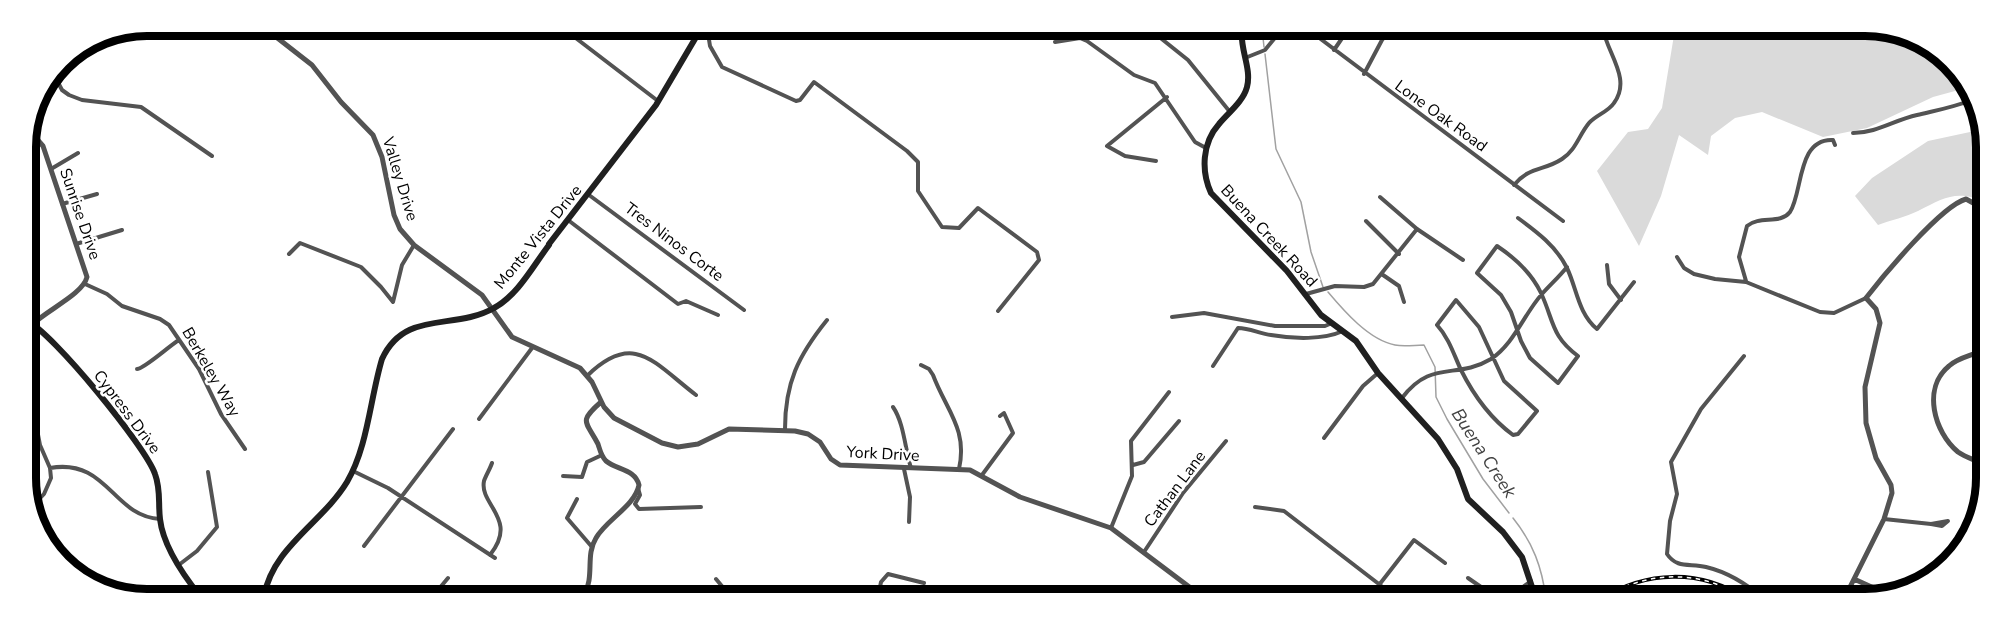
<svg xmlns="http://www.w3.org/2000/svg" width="2012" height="625" font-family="'Nunito Sans',sans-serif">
  <rect width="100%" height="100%" fill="#fff"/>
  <!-- green -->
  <path fill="#dadada" d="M1675,29l221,1 55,31 15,27 -33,9 -66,31 -44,9 -61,-25 -27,6 -24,18 -3,19 -29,-20 -18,61 -22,50 -42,-75 31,-39 20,-3 14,-21z
    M1984,129v72c-29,-11 -40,-3 -66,10 -12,6 -27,9 -40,14l-23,-29 17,-18 56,-37z"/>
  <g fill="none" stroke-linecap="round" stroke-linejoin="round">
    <!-- stream -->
    <path stroke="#a1a1a1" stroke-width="1.5" d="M1262,28l2,19
      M1265,54l11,95 25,53 10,50 12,35
      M1328,292c16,19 41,48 67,53 9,2 20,0 29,0l11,22 1,30 11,22 36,60 26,34
      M1513,518c20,25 29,49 33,81"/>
    <!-- minor -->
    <path stroke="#535353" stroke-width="4" d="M162,26h1
      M560,26l98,75
      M707,27l3,19 12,21 74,34 4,-1 14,-18 93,69 11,11v29l24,36 17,1 19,-20 59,44 2,8 -41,51
      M751,27h17
      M1148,28l40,32 42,52
      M1306,28l257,193
      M1055,42l25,-4 7,3 47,34 21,8 40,59 11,6
      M1334,50l15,-22
      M1245,58l20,-8 18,-22
      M53,73l9,17 7,5 13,5 59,7 71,49
      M1364,74l18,-34 10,-12
      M1853,133c24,0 41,-13 64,-18 21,-5 34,-7 55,-15
      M1156,161l-31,-5 -18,-10 60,-49
      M51,169l27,-16
      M1514,185c16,-19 30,-14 48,-26 14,-9 17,-24 27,-36 7,-8 19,-11 25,-20 18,-24 -7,-50 -11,-74
      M589,195l155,115
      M1380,197l37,32 46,31
      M62,204l35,-10
      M1518,218c19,14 38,28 49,50 10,21 11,45 30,61l37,-47
      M568,220l110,84 8,-3 32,14
      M1366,221l33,33
      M76,244l46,-14
      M1497,246c18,12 35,28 44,47 13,28 10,43 37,63l-20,27 -28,-25 -9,-17 -10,-29 -10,-17 -24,-22z
      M289,254l11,-11 61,24 20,20 12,15 9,-37 12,-20
      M1677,257l7,11 10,6 21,5 31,3 74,30 14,1 32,-15
      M1607,265l2,19 12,16
      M1383,275l16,11 5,16
      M1746,281l-7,-24 8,-31c13,-11 33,-1 43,-14 13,-20 7,-74 43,-72l2,5
      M85,284l22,10 15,12 38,13 9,6 30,44 22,45 24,35
      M1306,294l29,-8 29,1 9,-3 44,-55
      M1456,300l23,27 25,54 33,30 -19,23 -5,1c-23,-17 -39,-39 -52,-65 -7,-15 -12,-32 -24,-45z
      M1172,317l32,-4 71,13h50l7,-3
      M1744,356l-43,53 -30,53 6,32 -7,27 -3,33c10,15 23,9 39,13 21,5 42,18 58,32
      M921,365l8,4 4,6c13,35 35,54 26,94
      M1213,366l25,-38c12,0 22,6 33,7 23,4 52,5 72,-4
      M137,369c7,0 32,-23 42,-29
      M587,376c47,-46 67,-13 109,19
      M1402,398c29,-39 54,-18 89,-39 23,-15 33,-45 51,-65 8,-9 17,-17 25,-27
      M893,407c11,16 12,42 18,61
      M479,419l53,-71
      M785,429c0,-46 13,-73 42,-109
      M1324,438l39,-52 15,-13
      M1133,465l11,-3 35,-41
      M50,468c58,-10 62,48 110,51
      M904,469l6,28 -1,25
      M353,471l35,17 107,70
      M982,475l31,-42 -9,-20 -4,3
      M563,476l19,1 5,-15 15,-7
      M638,488l2,7 -5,9 4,5 62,-2
      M577,499l-10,19 25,29
      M1255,507l29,4 113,87
      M31,508l13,-14 7,-16 -1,-10 -10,-23 -8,-42 1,-78
      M1884,519l47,5 17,-3 -6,5 -11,-2
      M1111,528l21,-52 -1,-35 38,-49
      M364,546l89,-117
      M1144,552l39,-59 43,-52
      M490,555c29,-36 -11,-50 -6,-74 2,-6 6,-12 8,-18
      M59,560l41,24h14
      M180,564l17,-13 20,-24 -9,-55
      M1468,578l29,20
      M716,579l15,18
      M1379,585l35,-45 31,23
      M433,596l15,-18
      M878,597l3,-15 7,-8 36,9
      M1712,597l3,2
      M1508,598l23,-17"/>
    <!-- tertiary -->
    <path stroke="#535353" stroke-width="5" d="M262,26l50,39 29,37 32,33 9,22 12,58 6,14 14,16 68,50 30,42 68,31 12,14 12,25 10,11 48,25 16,4 20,-3 31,-15 66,2 13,3 12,8 11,17 9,6 130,5 50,27 91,31 93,70
      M28,129l15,17 44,131c-4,17 -40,33 -54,47
      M1983,464c-8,-4 -18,-7 -25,-12 -24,-20 -36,-64 -9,-86 10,-9 23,-10 34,-16
      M1854,579l33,15
      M584,596c11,-21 1,-40 12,-58 10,-18 39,-32 43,-53 -4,-16 -22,-15 -33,-24 -5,-5 -6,-11 -8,-17 -12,-23 -20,-22 3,-42
      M1844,599l40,-80 8,-26 -1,-8 -15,-27 -10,-35 -1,-36 15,-64 -4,-14 -10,-11c17,-22 75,-92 100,-99l18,10"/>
    <!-- secondary -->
    <path stroke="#202020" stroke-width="6" d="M1242,28c-3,20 10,40 5,59 -4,15 -19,26 -28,37 -17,19 -18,47 -8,69l76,78 34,44 35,26 22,32 60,66 19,30 11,30 35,33 19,25 14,42
      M549,244l107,-139 46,-78
      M27,321c25,11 119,126 128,153 6,16 3,29 5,45 3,26 24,57 40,77
      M264,596c9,-49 58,-73 83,-114 21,-36 23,-83 35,-123 23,-50 72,-28 112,-51 24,-13 39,-42 55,-63"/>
    <!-- rail casing -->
    <g stroke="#000" stroke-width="4">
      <path id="rail" d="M1601,599c44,-28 100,-31 144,0"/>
    </g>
    <!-- rail -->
    <use href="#rail" stroke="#fff" stroke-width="1.5" stroke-dasharray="4.5" stroke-linecap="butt"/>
  </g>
  <g text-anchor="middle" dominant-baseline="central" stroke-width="5" stroke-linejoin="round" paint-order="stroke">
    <!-- street labels -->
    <g font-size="16" fill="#000" stroke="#fff">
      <text transform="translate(1441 116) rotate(36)">Lone Oak Road</text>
      <text transform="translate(400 179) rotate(73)">Valley Drive</text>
      <text transform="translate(80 214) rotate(71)">Sunrise Drive</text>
      <text transform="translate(1269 236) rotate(47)">Buena Creek Road</text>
      <text transform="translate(538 237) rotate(-51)">Monte Vista Drive</text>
      <text transform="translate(674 242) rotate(37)">Tres Ninos Corte</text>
      <text transform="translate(211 372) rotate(60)">Berkeley Way</text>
      <text transform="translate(127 412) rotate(53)">Cypress Drive</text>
      <text transform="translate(883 454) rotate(3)">York Drive</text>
      <text transform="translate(1175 489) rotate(-53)">Cathan Lane</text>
    </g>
    <!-- water labels -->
    <g font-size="18" font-style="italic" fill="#424242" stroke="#fff">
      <text transform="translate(1484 453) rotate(57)">Buena Creek</text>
    </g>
  </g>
  <!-- crop -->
  <path d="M0 0H2012V625H0ZM147 36H1865A111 111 0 0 1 1976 147V478A111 111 0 0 1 1865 589H147A111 111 0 0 1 36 478V147A111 111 0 0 1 147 36Z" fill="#fff" fill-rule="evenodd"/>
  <path fill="none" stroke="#000" stroke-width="8" d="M147 36H1865A111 111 0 0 1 1976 147V478A111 111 0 0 1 1865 589H147A111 111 0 0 1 36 478V147A111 111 0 0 1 147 36Z"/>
</svg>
